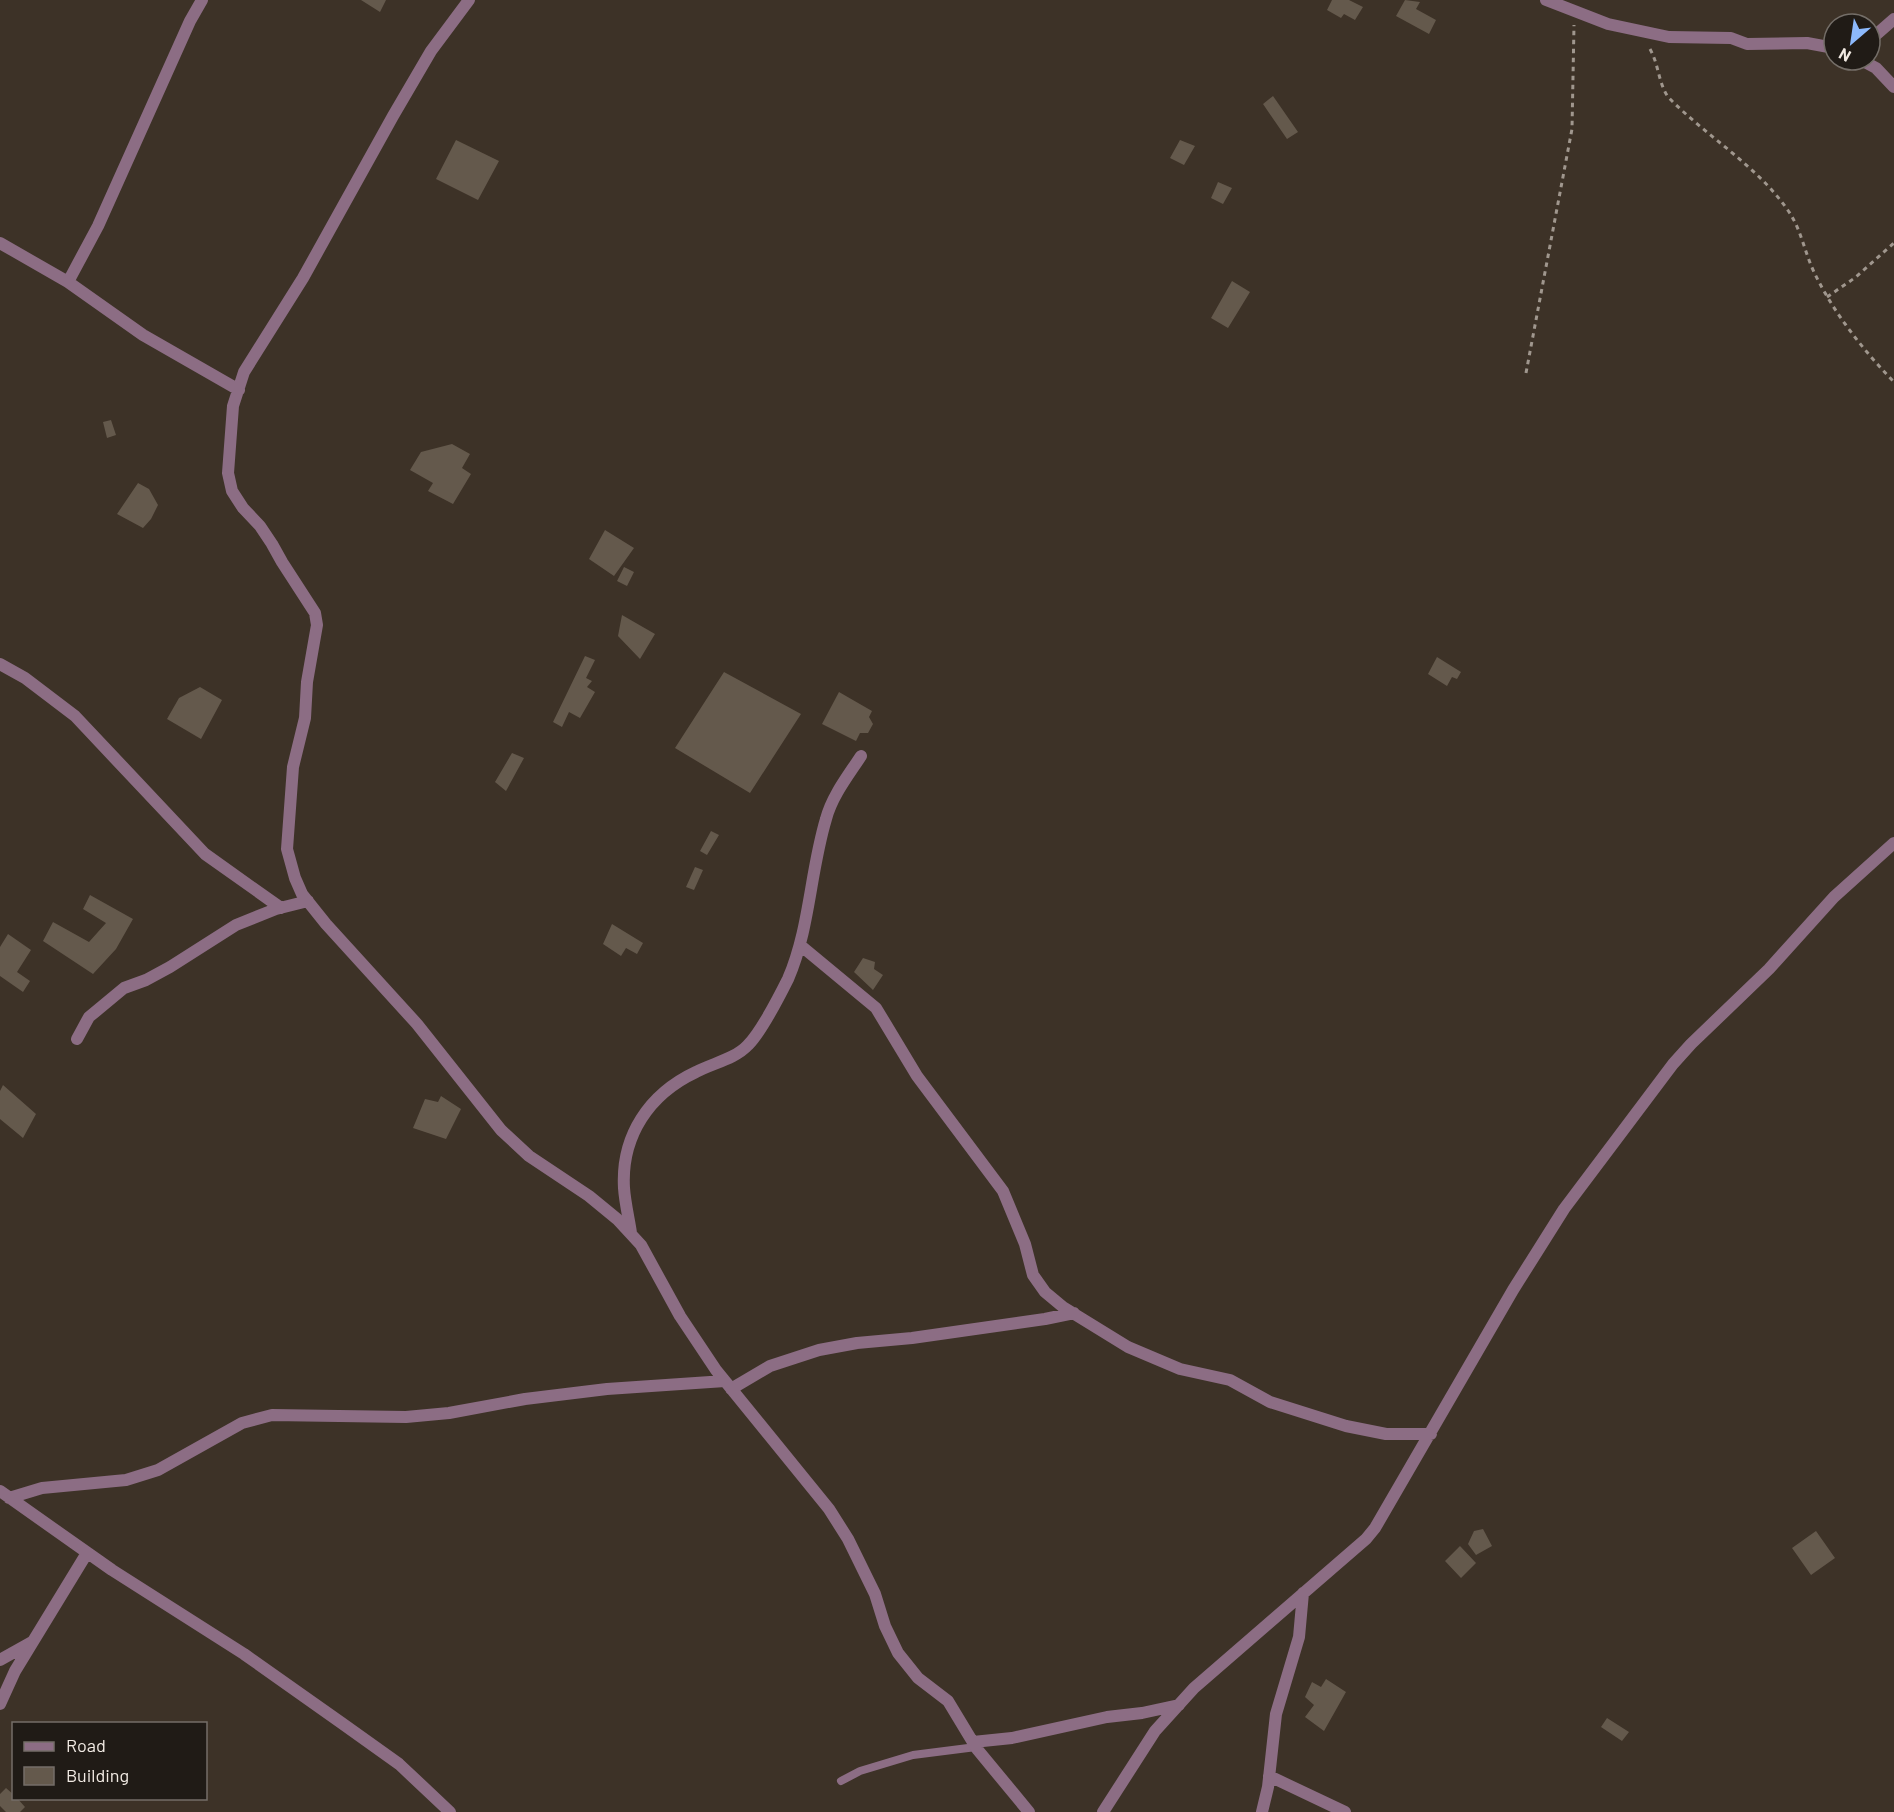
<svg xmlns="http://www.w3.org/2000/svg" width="1894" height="1812" font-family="Barlow,sans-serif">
  <rect width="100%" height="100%" fill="#3d3227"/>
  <!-- building -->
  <path fill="#64594c" d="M361,0h25l-6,12z
    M1332,0h17l14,7 -8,13 -11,-6 -3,4 -14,-8z
    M1405,0l15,2 -4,7 20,11 -7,14 -33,-18z
    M1273,96l25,36 -11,7 -24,-35z
    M456,140l43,21 -21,39 -42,-21z
    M1180,140l15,6 -11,19 -14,-7z
    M1218,182l14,6 -9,16 -12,-6z
    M1232,281l18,11 -22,36 -17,-10z
    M111,420l5,15 -9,3 -4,-16z
    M452,444l18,10 -8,14 9,6 -18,30 -25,-13 5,-8 -23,-13 11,-18z
    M138,483l11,6 9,16 -7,14 -8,9 -26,-14z
    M605,530l29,18 -20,28 -25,-17z
    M624,567l10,5 -7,14 -10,-5z
    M622,615l33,19 -15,25 -22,-23z
    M585,656l10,4 -9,18 6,3 -5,6 8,5 -15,26 -11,-6 -7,15 -9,-5z
    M1437,657l24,15 -4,7 -5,-2 -5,9 -19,-12z
    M724,672l77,42 -51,79 -75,-45z
    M200,687l22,13 -21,39 -34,-20 12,-21z
    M839,692l33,19 -3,6 4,7 -5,9h-8l-4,8 -34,-17z
    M512,753l12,5 -18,33 -11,-9z
    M711,831l8,4 -12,20 -7,-4z
    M695,867l8,3 -9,20 -8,-3z
    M90,895l43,24 -17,30 -23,25 -50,-33 10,-19 36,20 17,-19 -23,-14z
    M612,924l31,19 -6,11 -11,-6 -5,8 -18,-12z
    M8,934l23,16 -14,22 13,9 -7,11 -23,-16v-29z
    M863,958l12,4 -1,7 9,6 -10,15 -19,-18z
    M3,1085l33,29 -13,24 -23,-19v-28z
    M441,1096l20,13 -15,30 -33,-11 12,-29 13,3z
    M1483,1529l9,17 -16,9 -8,-11 6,-13z
    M1816,1531l19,27 -24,17 -19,-27z
    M1460,1546l16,17 -15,15 -16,-17z
    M1326,1679l20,13 -22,39 -19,-14 9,-12 -9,-8 7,-15 9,5z
    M1607,1718l22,14 -7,9 -21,-14z
    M6,1788l8,7v3h3l8,9 -5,5h-14l-6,-6v-12z"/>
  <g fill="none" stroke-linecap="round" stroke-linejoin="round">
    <!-- path -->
    <path stroke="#a0978e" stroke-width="3" stroke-dasharray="4.5 4.5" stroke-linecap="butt" d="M1650,49c9,16 8,33 18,48 38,39 88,68 119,112 14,19 17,42 27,63 19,40 49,78 80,110
      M1827,297l29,-20 38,-34
      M1526,373l46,-244 2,-104"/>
    <!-- lane -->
    <path stroke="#8c6d84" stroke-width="8" d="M841,1781l19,-10 53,-16 63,-8"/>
    <!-- street -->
    <path stroke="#8c6d84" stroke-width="12" d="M469,0l-38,51 -38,65 -90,162 -59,94 -11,34 -5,67 4,18 11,17 17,18 12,18 10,18 33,51 2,12 -10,57 -2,36 -12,49 -6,82 8,29 7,16 24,30 91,100 84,106 28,26 60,40 28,23 24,26 39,71 36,54 113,139 19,30 27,55 10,32 13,27 20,25 30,23 29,48 52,63
      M1546,0l62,24 61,13 62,1 16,6 60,-1 27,5
      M1870,40l24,-21
      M1861,60l15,8 18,19
      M0,243l68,39 75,53 96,55
      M68,282l30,-56 92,-205 12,-21
      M0,664l25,14 50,38 130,138 76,54
      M800,945l76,63 41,68 86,115 22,53 8,31 12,17 18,15 65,40 52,22 50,11 40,22 76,24 40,8h45
      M77,1039l12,-22 35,-29 22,-8 24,-13 66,-42 40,-16 32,-8
      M631,1233c-2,-14 -6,-30 -7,-45 -3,-52 25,-94 72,-116 17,-9 39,-13 52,-27 14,-14 31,-48 40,-66 22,-51 22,-107 38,-160 6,-23 22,-43 35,-63
      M731,1389l39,-23 49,-16 38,-7 55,-5 133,-19 29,-6
      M0,1491l112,79 132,84 99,70 56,40 51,48
      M9,1498l33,-10 84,-8 32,-10 84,-47 30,-8 134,2 43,-4 76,-14 82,-10 118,-8
      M0,1660l32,-18
      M0,1704l15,-33 72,-118
      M973,1742l39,-4 95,-21 35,-4 37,-8
      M1269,1776l76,36
      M1103,1812l52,-81 39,-43 172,-149 9,-11 138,-238 51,-81 109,-145 18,-20 78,-75 65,-72 60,-54
      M1262,1812l6,-25 8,-73 23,-77 4,-44"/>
  </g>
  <!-- legend -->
  <rect x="12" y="1722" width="195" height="78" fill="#201b16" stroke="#746e68" stroke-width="1.5"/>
  <rect x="24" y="1742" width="30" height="9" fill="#8c6d84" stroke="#746e68" stroke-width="1.5"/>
  <text x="66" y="1752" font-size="18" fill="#f1eae3">Road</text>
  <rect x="24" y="1767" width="30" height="18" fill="#64594c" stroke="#746e68" stroke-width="1.5"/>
  <text x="66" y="1782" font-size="18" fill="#f1eae3">Building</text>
  <!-- north arrow -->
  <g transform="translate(1852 42) rotate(209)"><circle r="28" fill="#201b16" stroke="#746e68" stroke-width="1.5"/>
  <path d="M0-4.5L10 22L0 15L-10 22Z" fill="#8cb9fc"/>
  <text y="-9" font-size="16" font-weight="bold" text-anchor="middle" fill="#f1eae3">N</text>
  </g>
</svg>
